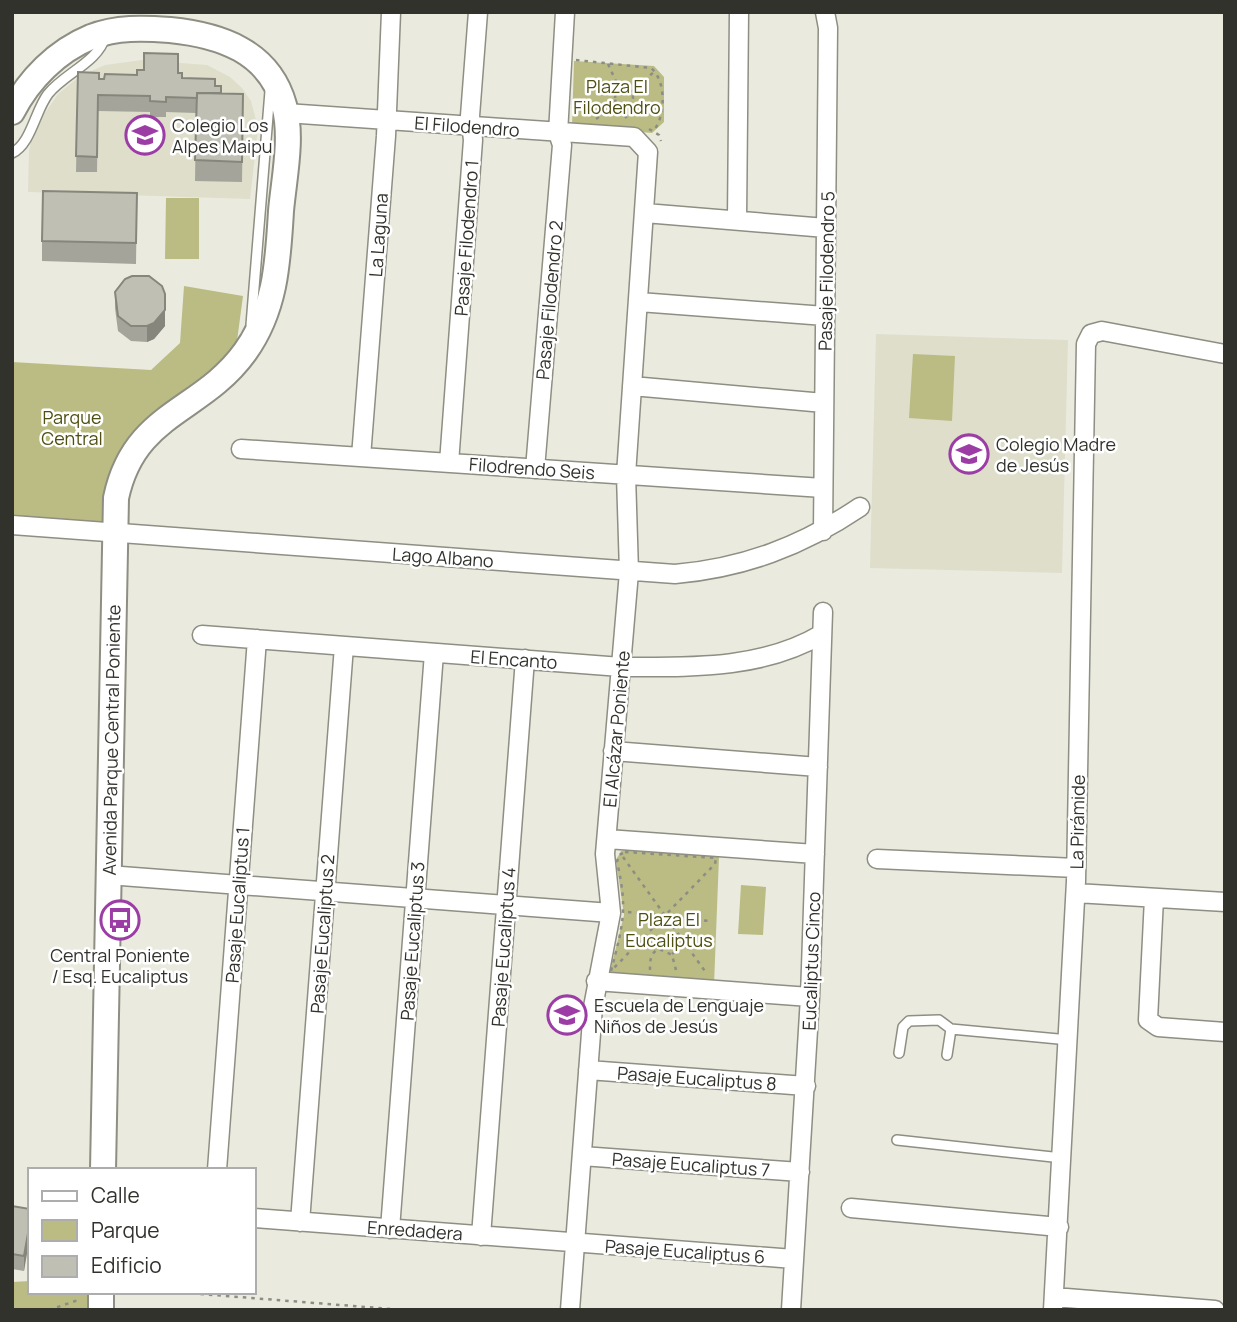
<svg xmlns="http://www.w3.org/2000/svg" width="1237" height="1322" font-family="Manrope,sans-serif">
  <rect width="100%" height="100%" fill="#eaebde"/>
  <!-- built -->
  <path fill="#dedecb" d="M142,60l65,5 23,12 12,11 9,13 7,27 -8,71 -222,-7 1,-41 5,-22 24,-35 22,-18 25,-11z
    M876,334l192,6 -6,233 -192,-5z"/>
  <!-- green -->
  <path fill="#babc84" d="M574,61l80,5 10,11v45l-12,11 -80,-7z
    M166,198h33v61h-34z
    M184,286l59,10 -8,60 -99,75 -26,94 -98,-10v-153l139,8 29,-27z
    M913,354l42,2 -3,65 -43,-3z
    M629,850l90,7 -5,128 -99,-8 -5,-5 14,-57 -8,-55 5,-9z
    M741,885l25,2 -3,48 -25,-1z
    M30,1281v11h67v13l-11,5h-74v-28z"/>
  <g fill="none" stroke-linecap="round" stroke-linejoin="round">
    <!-- lane casing -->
    <g stroke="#8e8e82" stroke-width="12">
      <path id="lane" d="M12,153c19,-9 23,-42 36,-59 17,-21 50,-32 57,-57
        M251,325l19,-234
        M899,1053l4,-26 6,-6 30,-1 12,9 118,11
        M947,1055l4,-26
        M897,1140l165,18"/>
    </g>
    <!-- street casing -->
    <g stroke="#8e8e82" stroke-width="21">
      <path id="street" d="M286,113l348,24 14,15 -22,323 3,97 -24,282 6,59 -18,94 -23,303
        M645,213l181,15
        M737,220l2,-208
        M639,302l186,14
        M632,386l192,17
        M241,449l582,39
        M361,457l25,-321 5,-124
        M449,463l24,-323 -3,-24 8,-104
        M535,469l27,-324 -4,-12 7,-121
        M12,525l663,49c69,-6 127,-28 185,-67
        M823,531l5,-503 -3,-16
        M202,635l419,32c68,0 140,3 201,-33
        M613,751l205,16
        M607,839l208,15
        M877,859l199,9
        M108,875l503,38
        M1076,893l149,9
        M1154,898l-6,122 10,7 67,5
        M596,981l214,16
        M588,1070l218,16
        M582,1156l218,16
        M217,1170l40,-531
        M851,1208l208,19
        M254,1218l540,41
        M300,1222l44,-576
        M390,1229l44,-576
        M481,1236l44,-577
        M1054,1297l161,13
        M791,1310l19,-313 13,-385
        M1053,1310l23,-429 10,-537 5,-10 11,-3 123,23"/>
    </g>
    <!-- secondary casing -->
    <g stroke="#8e8e82" stroke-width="28">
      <path id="secondary" d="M12,112c17,-33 45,-61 79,-75 26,-10 52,-9 79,-7 50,5 99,21 114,75 9,32 0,73 -3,106 -3,50 -5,98 -36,141 -44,61 -111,60 -129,146l-13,672
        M101,1292v18"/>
    </g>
    <!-- path -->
    <path stroke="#8d8d84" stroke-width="2.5" stroke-dasharray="3.5 5" stroke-linecap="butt" d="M576,60l75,8c15,12 15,47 3,62
      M608,64l12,26
      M615 98a9 9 0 1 1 18 0a9 9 0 1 1-18 0Z
      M631,92l24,-21
      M622,107l5,13
      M596,119l21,-15
      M649,129l10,6 2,6
      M625,852l91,6 -1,6 -104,107c12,-46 17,-62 6,-109l2,-7z
      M623,857l84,117
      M628,912l81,9
      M641,940l12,12
      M672,954l14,-11
      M650,970c0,-9 0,-17 9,-21l13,6 4,15
      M175,1292l229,18
      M49,1310l32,-11"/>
    <!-- lane -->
    <use href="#lane" stroke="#fff" stroke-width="9"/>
    <!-- street -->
    <use href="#street" stroke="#fff" stroke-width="18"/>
    <!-- secondary -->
    <use href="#secondary" stroke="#fff" stroke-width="24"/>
  </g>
  <!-- wall -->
  <path fill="#a4a49a" d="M78,72l21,7h5l33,-4 41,-2 4,5 39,15 22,21 -1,68 -47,-1 1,-68 -30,-1v5h-16v-5l-52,-1 -1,61h-21z
    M137,193l-1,71 -94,-3v-20z
    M115,292l50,18v16l-11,13 -7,3 -16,-1 -13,-10 -3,-23z
    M12,1206l18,3 -6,62 -12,-2z"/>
  <!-- shaded-wall -->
  <path fill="#86867d" d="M165,294v32l-11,13 -7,3v-16z
    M30,1222v15l-6,34v-15z"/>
  <!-- building -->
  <path fill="#bfbfb3" stroke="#86867d" stroke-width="2" d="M144,53l34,1v19h4v5l33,1v7h6v7h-24v5l-31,-1v5l-16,-1v-5l-52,-1 -1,62 -21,-1 2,-84 21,1v6h5l1,-5 32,1v-5h7z
    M197,93l46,1 -1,68 -47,-2z
    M43,191l94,2 -1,50 -94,-2z
    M132,276h17l13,10 3,8v16l-11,13 -7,3h-16l-13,-10 -3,-24 10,-13z
    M12,1206l18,3v13l-6,34 -12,-2z"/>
  <!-- icons -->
  <defs>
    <g id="school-ring" transform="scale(2.0125)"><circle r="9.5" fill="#fff" stroke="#9c3da6" stroke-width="1.5"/><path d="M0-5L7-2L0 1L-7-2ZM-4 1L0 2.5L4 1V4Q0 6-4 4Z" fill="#9c3da6"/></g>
    <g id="bus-ring" transform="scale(2.0125)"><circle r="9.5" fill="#fff" stroke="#9c3da6" stroke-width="1.5"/><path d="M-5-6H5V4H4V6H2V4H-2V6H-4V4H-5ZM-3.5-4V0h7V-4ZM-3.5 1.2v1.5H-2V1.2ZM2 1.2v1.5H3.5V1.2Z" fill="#9c3da6"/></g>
  </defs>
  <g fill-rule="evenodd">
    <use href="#school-ring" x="145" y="135"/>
    <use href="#school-ring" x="969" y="454"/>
    <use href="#bus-ring" x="120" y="920"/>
    <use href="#school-ring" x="567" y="1015"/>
  </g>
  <g text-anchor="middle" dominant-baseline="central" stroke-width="5" stroke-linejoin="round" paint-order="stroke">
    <!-- park labels -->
    <g font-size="18" fill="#4f4f11" stroke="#fff">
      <text x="617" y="86">Plaza El<tspan x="617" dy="21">Filodendro</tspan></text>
      <text x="72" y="417">Parque<tspan x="72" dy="21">Central</tspan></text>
      <text x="669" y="919">Plaza El<tspan x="669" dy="21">Eucaliptus</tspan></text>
    </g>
    <!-- poi labels -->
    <g font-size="18" fill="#32322d" stroke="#fff" text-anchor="start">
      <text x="172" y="125">Colegio Los<tspan x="172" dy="21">Alpes Maipu</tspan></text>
      <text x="996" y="444">Colegio Madre<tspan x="996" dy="21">de Jesús</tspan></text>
      <text x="120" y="955" text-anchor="middle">Central Poniente<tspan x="120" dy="21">/ Esq. Eucaliptus</tspan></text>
      <text x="594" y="1005">Escuela de Lenguaje<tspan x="594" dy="21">Niños de Jesús</tspan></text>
    </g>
    <!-- street labels -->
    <g font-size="18" fill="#32322d" stroke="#fff">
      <text transform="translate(467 126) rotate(4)">El Filodendro</text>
      <text transform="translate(378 235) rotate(-86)">La Laguna</text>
      <text transform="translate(466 238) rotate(-86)">Pasaje Filodendro 1</text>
      <text transform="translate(826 271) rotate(-89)">Pasaje Filodendro 5</text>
      <text transform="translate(549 300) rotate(-85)">Pasaje Filodendro 2</text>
      <text transform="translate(532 468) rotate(4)">Filodrendo Seis</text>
      <text transform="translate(443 557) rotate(4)">Lago Albano</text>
      <text transform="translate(514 659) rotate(4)">El Encanto</text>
      <text transform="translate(616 729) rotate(-85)">El Alcázar Poniente</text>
      <text transform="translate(111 740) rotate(-89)">Avenida Parque Central Poniente</text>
      <text transform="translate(1077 822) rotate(-89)">La Pirámide</text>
      <text transform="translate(237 905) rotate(-86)">Pasaje Eucaliptus 1</text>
      <text transform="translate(322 934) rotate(-86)">Pasaje Eucaliptus 2</text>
      <text transform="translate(412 941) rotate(-86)">Pasaje Eucaliptus 3</text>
      <text transform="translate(503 947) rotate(-86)">Pasaje Eucaliptus 4</text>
      <text transform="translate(811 961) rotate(-88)">Eucaliptus Cinco</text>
      <text transform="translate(697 1078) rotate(4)">Pasaje Eucaliptus 8</text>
      <text transform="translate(691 1164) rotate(4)">Pasaje Eucaliptus 7</text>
      <text transform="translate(415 1230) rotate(4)">Enredadera</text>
      <text transform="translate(685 1251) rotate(4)">Pasaje Eucaliptus 6</text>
    </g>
  </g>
  <!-- border -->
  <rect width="1237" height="1322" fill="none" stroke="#32322d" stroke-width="28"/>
  <!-- legend -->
  <rect x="28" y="1168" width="228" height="126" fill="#ffffff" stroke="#adadab" stroke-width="2"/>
  <rect x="42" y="1191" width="35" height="10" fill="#ffffff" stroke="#adadab" stroke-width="2"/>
  <text x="91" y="1203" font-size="21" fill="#32322d">Calle</text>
  <rect x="42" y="1220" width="35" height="21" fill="#babc84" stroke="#adadab" stroke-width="2"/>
  <text x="91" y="1238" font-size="21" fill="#32322d">Parque</text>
  <rect x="42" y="1256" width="35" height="21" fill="#bfbfb3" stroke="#adadab" stroke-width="2"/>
  <text x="91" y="1273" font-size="21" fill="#32322d">Edificio</text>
</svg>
